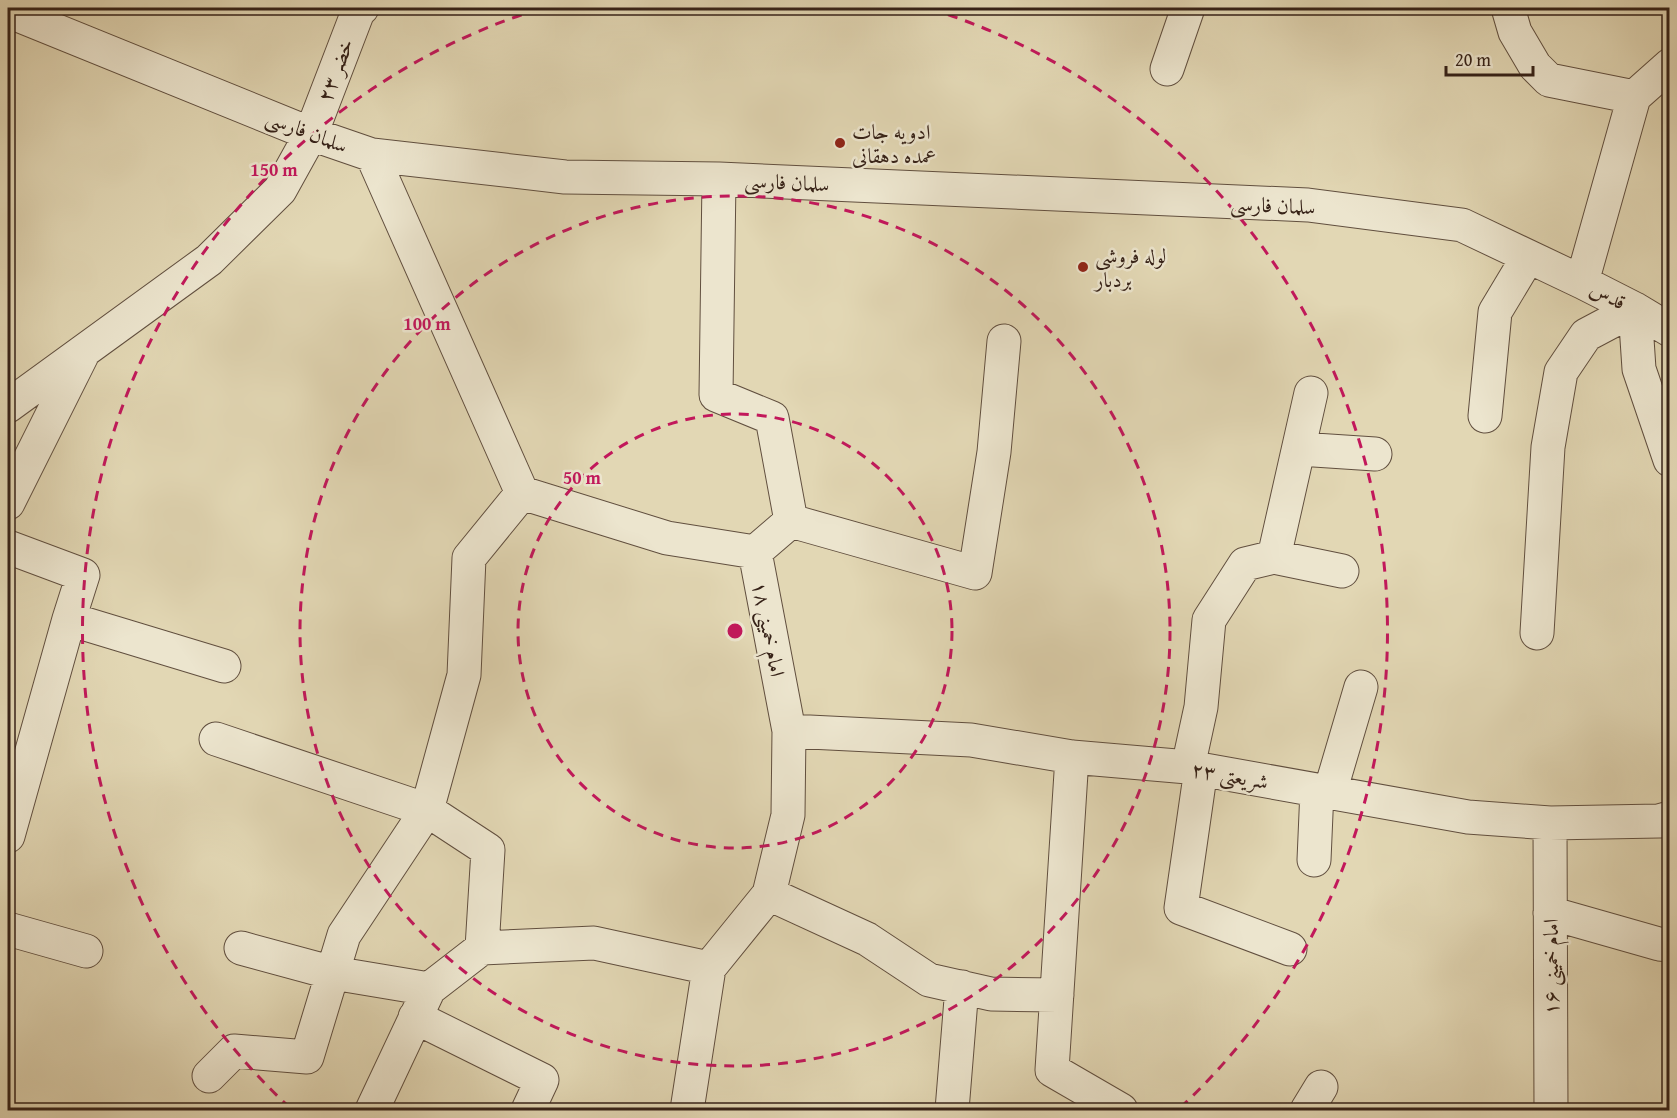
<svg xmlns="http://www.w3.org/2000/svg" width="1677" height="1118" font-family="'Gentium Book Plus',Amiri,serif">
  <rect width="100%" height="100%" fill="#e2d7b4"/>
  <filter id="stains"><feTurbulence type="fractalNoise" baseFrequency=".00333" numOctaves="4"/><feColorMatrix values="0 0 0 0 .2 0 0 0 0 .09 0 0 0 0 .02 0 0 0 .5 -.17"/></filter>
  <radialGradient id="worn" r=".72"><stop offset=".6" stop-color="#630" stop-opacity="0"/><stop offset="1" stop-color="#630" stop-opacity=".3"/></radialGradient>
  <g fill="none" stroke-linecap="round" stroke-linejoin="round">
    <!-- minor casing -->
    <g stroke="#614f3f" stroke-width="35">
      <path id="minor" d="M1508,8l7,24 20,34 14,14 85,17
        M8,11l303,123 61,21 193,22 154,2 589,26 154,20 120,57 53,27 35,21
        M1167,69l21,-61
        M1634,97l36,-32
        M372,155l150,338 145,45 88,14
        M1582,282l52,-185
        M1635,309l4,60 31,91
        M8,406l201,-146 71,-70 31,-56 48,-125 3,-1
        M1485,416l10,-104 33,-55
        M1299,449l76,5
        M8,503l74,-148
        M791,521l184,52 19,-121 10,-111
        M8,547l75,28 -14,44 -61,217
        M1274,557l68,14
        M69,619l155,47
        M1537,633l11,-186 13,-75 25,-37 49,-26
        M789,731l182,9 101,17 116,10 280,50 82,6 109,-2 11,-3
        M216,739l211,71 61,40 -6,98
        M1072,757l-20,313 69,40
        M1188,767l13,-60 8,-87 36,-56 29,-7 37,-164
        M1201,769l-20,139 109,41
        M1330,792l31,-105
        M1550,823l1,287
        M1314,860l3,-70
        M769,894l98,45 62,41 62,14 66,1
        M1550,913l109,31 11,1
        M8,929l78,22
        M241,948l92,25 96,16
        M415,1017l127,63 -14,30
        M209,1076l25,-25 73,6 37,-122 83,-125 37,-135 5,-117 53,-65
        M372,1110l57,-121 53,-41 112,-5 115,25
        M687,1110l22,-142 60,-74 19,-79 1,-84 -34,-179 36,-31 -19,-103 -56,-23 3,-216
        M952,1110l10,-123
        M1307,1110l14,-23"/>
    </g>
    <!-- minor -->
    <use href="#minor" stroke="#ece5ce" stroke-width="33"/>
  </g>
  <!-- distance rings -->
  <g fill="none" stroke="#c2185b" stroke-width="3" stroke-dasharray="10 8">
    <circle cx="735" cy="631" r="217"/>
    <circle cx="735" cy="631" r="435"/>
    <path d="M290 1108A652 652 0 0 1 539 9M931 9A652 652 0 0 1 1180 1108"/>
  </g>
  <!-- markers -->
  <g fill="#8f2418" stroke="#ece5ce" stroke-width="2">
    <circle cx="840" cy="143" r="6"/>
    <circle cx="1083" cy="267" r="6"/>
  </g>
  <g text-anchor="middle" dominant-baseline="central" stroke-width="5" stroke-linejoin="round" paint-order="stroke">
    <!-- street labels -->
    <g font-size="21" fill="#362218" stroke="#ece5ce">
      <text transform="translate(335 70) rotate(-69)">خضر ۲۳</text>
      <text transform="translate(307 131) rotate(21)">سلمان فارسی</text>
      <text transform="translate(787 182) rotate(3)">سلمان فارسی</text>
      <text transform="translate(1273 205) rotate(3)">سلمان فارسی</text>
      <text transform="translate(1608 295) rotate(27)">قدس</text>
      <text transform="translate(769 629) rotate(79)">امام خمینی ۱۸</text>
      <text transform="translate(1230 775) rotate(10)">شریعتی ۲۳</text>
      <text transform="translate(1550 967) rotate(-90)">امام خمینی ۱۶</text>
    </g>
    <!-- poi labels -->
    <g font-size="21" fill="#362218" stroke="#ece5ce" text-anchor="start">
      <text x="852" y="131">ادویه جات‌<tspan x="852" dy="24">عمده ‌دهقانی</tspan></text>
      <text x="1095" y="255">لوله فروشی<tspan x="1095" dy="24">بردبار</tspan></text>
    </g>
  </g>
  <circle cx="735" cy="631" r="9" fill="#c2185b" stroke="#ece5ce" stroke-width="3"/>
  <g font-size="18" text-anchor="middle" font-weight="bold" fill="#c2185b" stroke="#ece5ce" stroke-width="5" stroke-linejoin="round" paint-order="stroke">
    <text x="274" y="176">150 m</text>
    <text x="427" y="330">100 m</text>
    <text x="582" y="484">50 m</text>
  </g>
  <!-- margin -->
  <rect width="1677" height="1118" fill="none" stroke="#e2d7b4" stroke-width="30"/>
  <rect x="9" y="9" width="1659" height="1100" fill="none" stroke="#362218" stroke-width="3"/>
  <rect x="15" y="15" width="1647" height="1088" fill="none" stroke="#362218" stroke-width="1.5"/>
  <!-- scale -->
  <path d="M1446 66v9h87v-9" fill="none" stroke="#362218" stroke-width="3"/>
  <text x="1455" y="66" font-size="18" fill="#362218" stroke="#ece5ce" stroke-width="4.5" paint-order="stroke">20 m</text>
  <rect width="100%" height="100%" filter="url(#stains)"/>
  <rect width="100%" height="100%" fill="url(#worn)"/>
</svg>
